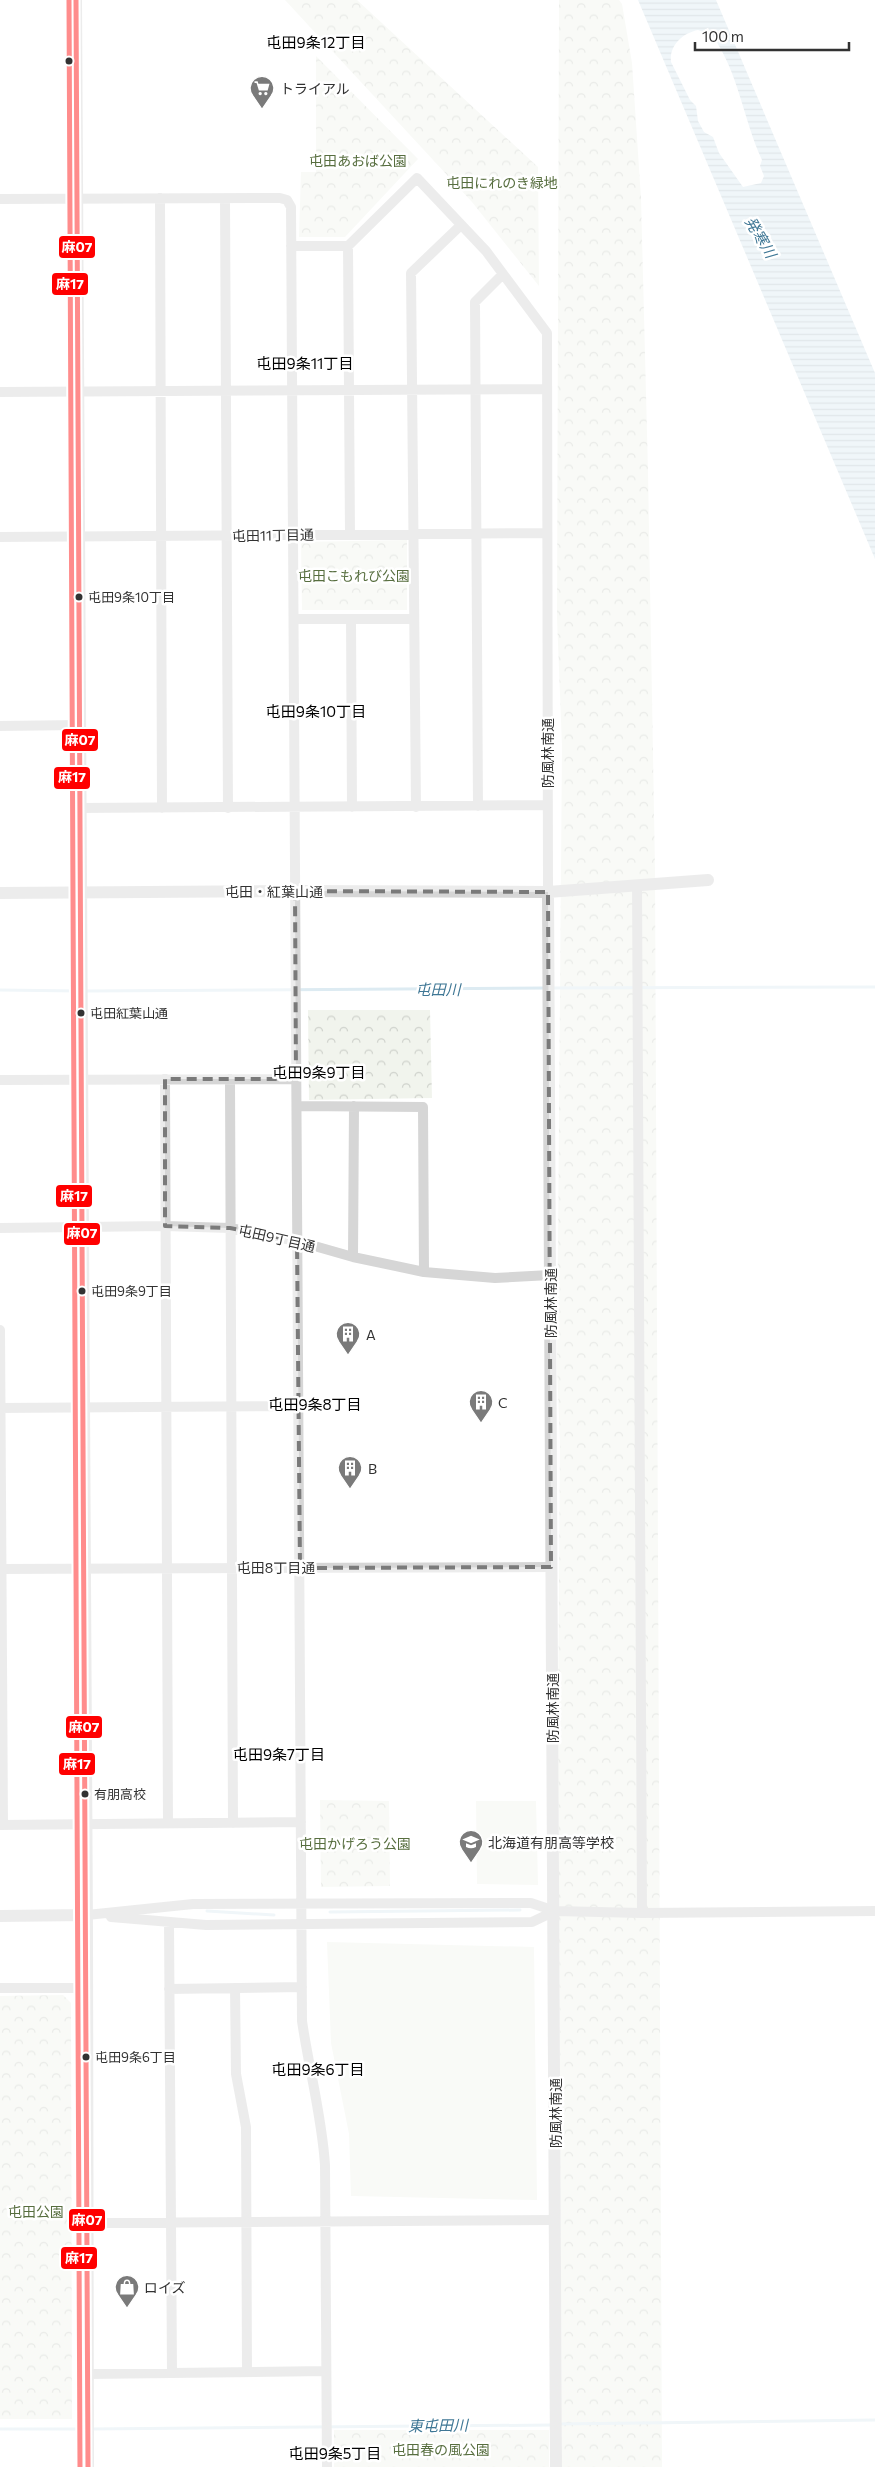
<svg xmlns="http://www.w3.org/2000/svg" width="875" height="2467" font-family="Commissioner,'Noto Sans JP',sans-serif">
  <defs>
    <pattern id="forest-crowns" width="20" height="18" patternUnits="userSpaceOnUse" patternTransform="scale(1.25)"><rect width="20" height="18" fill="#f1f4ed"/><path d="M2 6a3 3 0 1 1 6 0M12 15a3 3 0 1 1 6 0" fill="none" stroke="#cfd2cc"/></pattern>
    <pattern id="water-rules" width="6" height="5" patternUnits="userSpaceOnUse" patternTransform="scale(1.25)"><rect width="6" height="5" fill="#ddebf2"/><path d="M0 2.5h6" fill="none" stroke="#becad0"/></pattern>
  </defs>
  <rect width="100%" height="100%" fill="#fff"/>
  <!-- forest -->
  <path fill="url(#forest-crowns)" d="M285,0h72l181,167 1,119 -67,-84z
    M559,0h60l3,4 10,59 9,135 7,274 7,397 7,1598h-100l-4,-746 2,-279 -3,-75 5,-621 -5,-128z
    M316,56l102,103 -73,78h-46l2,-65h15z
    M407,540v70h-105l-1,-68z
    M308,1010h122l2,88 -123,2z
    M320,1800l69,1 1,85 -69,1z
    M63,1995l8,8 1,416h-72v-423z
    M334,2430h215v37h-215z"/>
  <!-- pitch -->
  <path fill="#f1f4ed" d="M476,1801h60l2,84 -61,-1z
    M327,1942l207,5 3,253 -186,-4 -2,-62 -18,-91z"/>
  <!-- water -->
  <path fill="url(#water-rules)" fill-rule="evenodd" d="M638,0h78l159,373v186zM698,30l14,5c27,38 31,84 50,125l-2,6 4,10 -3,7 -18,4 -24,-34 -6,-16 -9,-5 -6,-11 -2,-15 -6,-6 -19,-38c-2,-17 12,-29 27,-32z"/>
  <g fill="none" stroke-linecap="round" stroke-linejoin="round">
    <!-- stream -->
    <path stroke="#ddebf2" stroke-width="3" d="M551,988l324,-1
      M0,990l79,1
      M86,991l458,-3
      M207,1911l67,4
      M330,1912l190,-2
      M558,2424l317,-4
      M0,2429h84
      M91,2429l461,-4"/>
    <!-- minor -->
    <path stroke="#d6d6d6" stroke-width="10" d="M160,198l2,610
      M0,199l280,-1 7,2 4,7 11,1814c7,48 20,96 23,144l2,302
      M225,199l3,609
      M291,246h57l69,-68 69,73 61,82 1,559
      M348,246l2,288
      M0,392l547,-3
      M0,537l547,-4
      M294,619h120
      M351,619l1,188
      M0,726l79,-1
      M478,806l-3,-504 28,-28
      M416,807l-5,-534 50,-48
      M80,808l467,-3
      M637,885l5,1028 233,-2
      M165,1079l3,744
      M230,1079l3,744
      M0,1080l296,-1
      M297,1106l126,1 1,165
      M0,1228l165,-2 65,2 67,13 56,16 71,15 71,6 55,-3
      M353,1257l1,-151
      M0,1330l3,495
      M0,1408l299,-2
      M0,1569l551,-2
      M0,1825l301,-3
      M87,1915l106,-11 338,-1 24,8 87,2
      M111,1917l95,8 326,-3 23,-11
      M169,1923l3,450
      M0,1988h87
      M235,1988l1,86 10,53 1,245
      M169,1989l133,-2
      M88,2223l467,-3
      M88,2374l238,-3"/>
    <!-- tertiary -->
    <path stroke="#d6d6d6" stroke-width="12" d="M76,0l11,1928 1,539
      M548,892l8,1575
      M0,893l295,-2 253,1 160,-12
      M0,1916l87,-1"/>
    <!-- bus-1 casing -->
    <g stroke="#fff" stroke-width="9">
      <path id="bus-1" d="M76,0l12,2467"/>
    </g>
    <!-- bus-2 casing -->
    <g stroke="#fff" stroke-width="9">
      <path id="bus-2" d="M69,0l11,2467"/>
    </g>
    <!-- bus-1 -->
    <use href="#bus-1" stroke="#f00" stroke-width="5"/>
    <!-- bus-2 -->
    <use href="#bus-2" stroke="#f00" stroke-width="5"/>
  </g>
  <!-- marked area -->
  <path d="M0 0H875V2467H0ZM295,891l253,1 3,675 -251,1 -3,-327 -67,-13 -65,-2v-147h131z" fill="#fff" fill-opacity=".55" fill-rule="evenodd"/>
  <path fill="none" stroke="#7a7a7a" stroke-width="4" stroke-dasharray="10 6" stroke-linejoin="round" d="M295,891l253,1 3,675 -251,1 -3,-327 -67,-13 -65,-2v-147h131z"/>
  <!-- icons -->
  <defs>
    <g id="supermarket-pin" transform="scale(1.25)"><path d="M0 17L-7.5 6A9.5 9.5 0 1 1 7.5 6Z" fill="#7a7a7a" stroke="#fff"/><path d="M-6-5.5h2.5l.6 2H6L4.5 2H-2.5L-4.4-4H-6ZM-1.5 3.2a1.3 1.3 0 1 0 .1 0ZM3 3.2a1.3 1.3 0 1 0 .1 0Z" fill="#fff"/></g>
    <g id="building-pin" transform="scale(1.25)"><path d="M0 17L-7.5 6A9.5 9.5 0 1 1 7.5 6Z" fill="#7a7a7a" stroke="#fff"/><path d="M-4-6H4V6H1V3H-1V6H-4ZM-2.5-4.3h1.7v1.8h-1.7ZM.8-4.3h1.7v1.8H.8ZM-2.5-1h1.7V.8h-1.7ZM.8-1h1.7V.8H.8Z" fill="#fff"/></g>
    <g id="school-pin" transform="scale(1.25)"><path d="M0 17L-7.5 6A9.5 9.5 0 1 1 7.5 6Z" fill="#7a7a7a" stroke="#fff"/><path d="M0-5L7-2L0 1L-7-2ZM-4 1L0 2.5L4 1V4Q0 6-4 4Z" fill="#fff"/></g>
    <g id="shop-pin" transform="scale(1.25)"><path d="M0 17L-7.5 6A9.5 9.5 0 1 1 7.5 6Z" fill="#7a7a7a" stroke="#fff"/><path d="M-5-2.5h2.3a2.7 3.5 0 0 1 5.4 0H5L5.5 6h-11ZM-1.5-2.5h3a1.5 2.3 0 0 0-3 0Z" fill="#fff"/></g>
  </defs>
  <g fill-rule="evenodd">
    <use href="#supermarket-pin" x="262" y="88"/>
    <use href="#building-pin" x="348" y="1334"/>
    <use href="#building-pin" x="481" y="1402"/>
    <use href="#building-pin" x="350" y="1468"/>
    <use href="#school-pin" x="471" y="1842"/>
    <use href="#shop-pin" x="127" y="2287"/>
  </g>
  <!-- markers -->
  <g fill="#323232" stroke="#fff" stroke-width="2">
    <circle cx="69" cy="61" r="4.5"/>
    <circle cx="79" cy="597" r="4.5"/>
    <circle cx="81" cy="1013" r="4.5"/>
    <circle cx="82" cy="1291" r="4.5"/>
    <circle cx="85" cy="1794" r="4.5"/>
    <circle cx="86" cy="2057" r="4.5"/>
  </g>
  <g text-anchor="middle" dominant-baseline="central" stroke-width="5" stroke-linejoin="round" paint-order="stroke">
    <!-- bus labels -->
    <g font-size="13" fill="#323232" stroke="#fff" text-anchor="start">
      <text x="88" y="597">屯田9条10丁目</text>
      <text x="90" y="1013">屯田紅葉山通</text>
      <text x="91" y="1291">屯田9条9丁目</text>
      <text x="94" y="1794">有朋高校</text>
      <text x="95" y="2057">屯田9条6丁目</text>
    </g>
    <!-- poi labels -->
    <g font-size="14" fill="#323232" stroke="#fff" text-anchor="start">
      <text x="280" y="88">トライアル</text>
      <text x="366" y="1334">A</text>
      <text x="498" y="1402">C</text>
      <text x="368" y="1468">B</text>
      <text x="488" y="1842">北海道有朋高等学校</text>
      <text x="144" y="2287">ロイズ</text>
    </g>
    <!-- park labels -->
    <g font-size="14" fill="#576e3f" stroke="#fff">
      <text x="358" y="160">屯田あおば公園</text>
      <text x="502" y="182">屯田にれのき緑地</text>
      <text x="354" y="575">屯田こもれび公園</text>
      <text x="355" y="1843">屯田かげろう公園</text>
      <text x="36" y="2211">屯田公園</text>
      <text x="441" y="2449">屯田春の風公園</text>
    </g>
    <!-- street labels -->
    <g font-size="14" fill="#323232" stroke="#fff">
      <text transform="translate(273 535) rotate(-1)">屯田11丁目通</text>
      <text transform="translate(547 753) rotate(-90)">防風林南通</text>
      <text x="274" y="891">屯田・紅葉山通</text>
      <text transform="translate(277 1238) rotate(13)">屯田9丁目通</text>
      <text transform="translate(550 1303) rotate(-90)">防風林南通</text>
      <text x="276" y="1567">屯田8丁目通</text>
      <text transform="translate(552 1708) rotate(-90)">防風林南通</text>
      <text transform="translate(555 2113) rotate(-90)">防風林南通</text>
    </g>
    <!-- neighbourhood labels -->
    <g font-size="15" fill="#000" stroke="#fff">
      <text x="316" y="42">屯田9条12丁目</text>
      <text x="305" y="363">屯田9条11丁目</text>
      <text x="316" y="711">屯田9条10丁目</text>
      <text x="319" y="1072">屯田9条9丁目</text>
      <text x="315" y="1404">屯田9条8丁目</text>
      <text x="279" y="1754">屯田9条7丁目</text>
      <text x="318" y="2069">屯田9条6丁目</text>
      <text x="335" y="2453">屯田9条5丁目</text>
    </g>
    <!-- water labels -->
    <g font-size="15" font-style="italic" fill="#3f7795" stroke="#fff">
      <text transform="translate(761 237) rotate(59)">発寒川</text>
      <text x="438" y="989">屯田川</text>
      <text transform="translate(438 2425) rotate(-1)">東屯田川</text>
    </g>
  </g>
  <g stroke="#fff" stroke-width="2">
    <rect x="58" y="235" width="38" height="24" rx="5" fill="#f00"/>
    <rect x="51" y="272" width="38" height="24" rx="5" fill="#f00"/>
    <rect x="61" y="728" width="38" height="24" rx="5" fill="#f00"/>
    <rect x="53" y="766" width="38" height="24" rx="5" fill="#f00"/>
    <rect x="55" y="1184" width="38" height="24" rx="5" fill="#f00"/>
    <rect x="63" y="1222" width="38" height="24" rx="5" fill="#f00"/>
    <rect x="65" y="1715" width="38" height="24" rx="5" fill="#f00"/>
    <rect x="58" y="1752" width="38" height="24" rx="5" fill="#f00"/>
    <rect x="68" y="2208" width="38" height="24" rx="5" fill="#f00"/>
    <rect x="60" y="2246" width="38" height="24" rx="5" fill="#f00"/>
  </g>
  <g font-size="14" text-anchor="middle" font-weight="bold" fill="#fff">
    <text x="77" y="252">麻07</text>
    <text x="70" y="289">麻17</text>
    <text x="80" y="745">麻07</text>
    <text x="72" y="782">麻17</text>
    <text x="74" y="1201">麻17</text>
    <text x="82" y="1238">麻07</text>
    <text x="84" y="1732">麻07</text>
    <text x="77" y="1769">麻17</text>
    <text x="87" y="2225">麻07</text>
    <text x="79" y="2263">麻17</text>
  </g>
  <!-- scale -->
  <path d="M695 42v8h154v-8" fill="none" stroke="#323232" stroke-width="2.5"/>
  <text x="702" y="42" font-size="15" fill="#323232" stroke="#ffffff" stroke-width="4" paint-order="stroke">100 m</text>
</svg>
